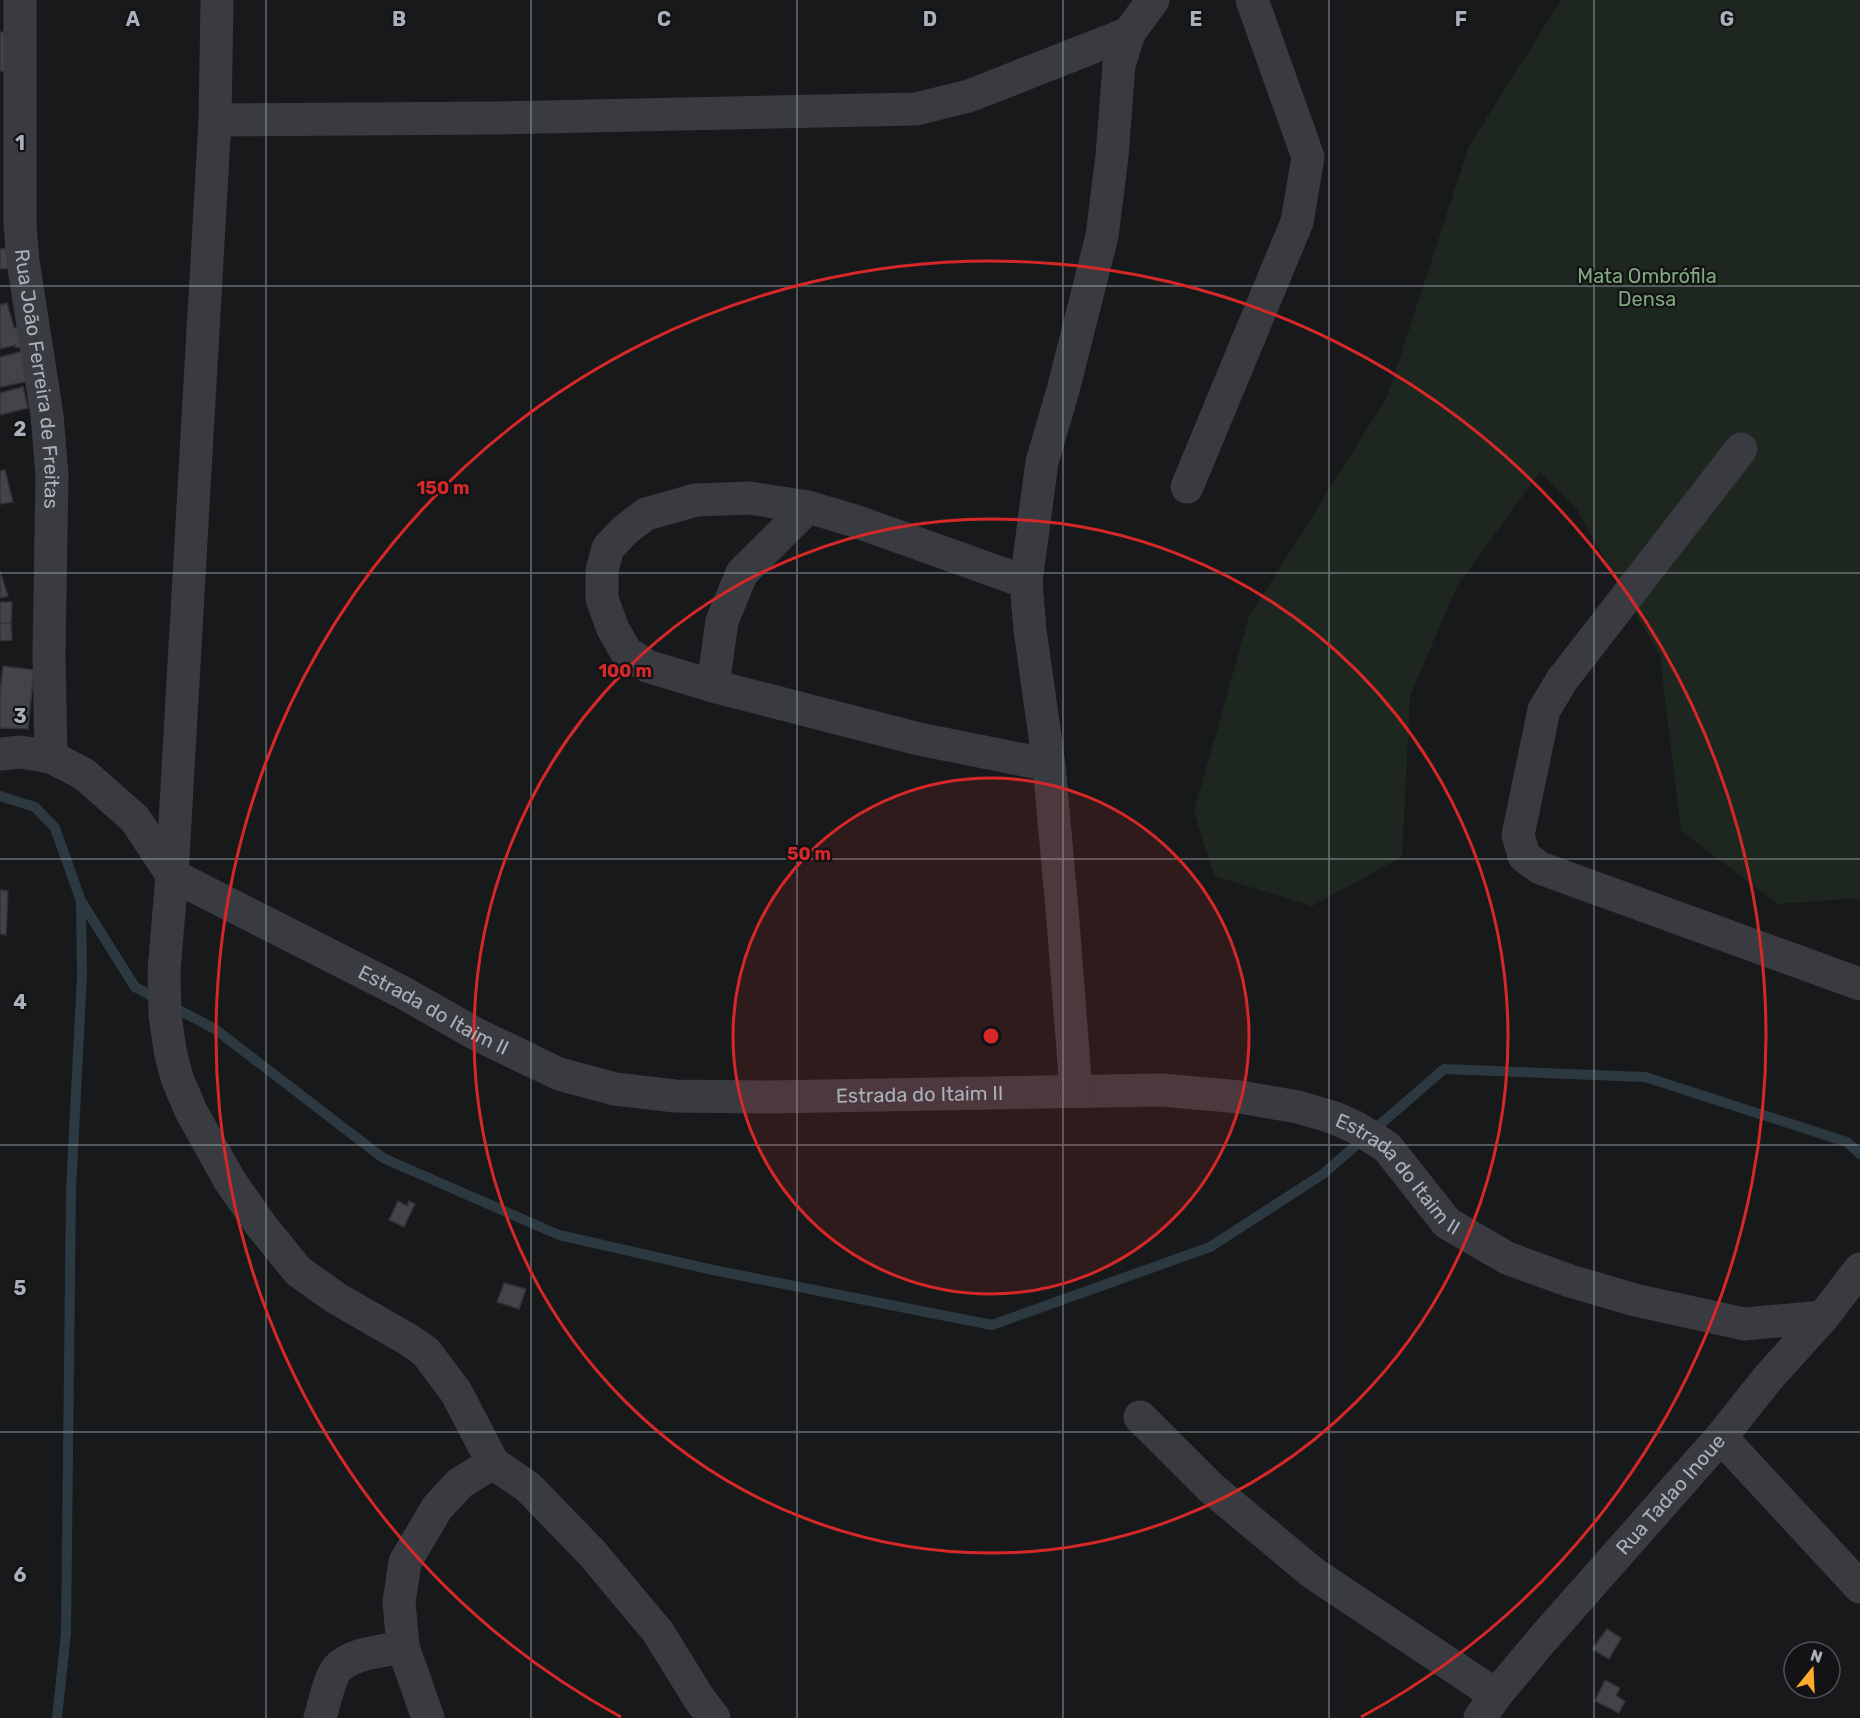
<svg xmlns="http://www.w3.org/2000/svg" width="1860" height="1718" font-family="Rubik,sans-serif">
  <rect width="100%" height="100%" fill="#18191b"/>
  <!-- green -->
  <path fill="#1e271f" d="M1561,0h299v898l-82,6 -97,-73 -21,-175 -84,-148 -36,-36 -83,114 -47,110 -8,161 -90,49 -98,-30 -20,-65 55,-194 138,-220 82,-251z"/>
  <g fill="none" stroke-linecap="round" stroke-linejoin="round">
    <!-- stream -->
    <path stroke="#2d3940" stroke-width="10" d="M0,796l35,11 20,21 26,73 54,86 80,42 168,129 176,77 154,35 279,55 218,-78 113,-73 121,-105 201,8 202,65 13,12
      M57,1718l9,-85 5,-443 11,-214 -1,-73"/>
  </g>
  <!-- building -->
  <path fill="#424448" stroke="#323237" stroke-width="1.5" d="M0,32l10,1v38h-10z
    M11,248l-1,20 -10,1v-20z
    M7,303l7,25 16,-2 -10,22 -5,-1v-2l-15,4v-44z
    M24,351l6,30 -30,6v-30z
    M23,387l5,21 -28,7v-22z
    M5,470l8,32 -13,2v-33z
    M0,571l8,25 -8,2z
    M0,602h12l-1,21h-11z
    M0,623h11l1,17 -12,1z
    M3,666l31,4 -6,59 -28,-1v-36z
    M0,890l8,1 -2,44 -6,-1z
    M398,1201l9,5 2,-5 6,3 -11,23 -15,-7z
    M504,1283l22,6 -7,20 -22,-7z
    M1607,1629l14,9 -12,21 -17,-10z
    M1605,1680l15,8 -4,8 9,5 -6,12 -24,-12z"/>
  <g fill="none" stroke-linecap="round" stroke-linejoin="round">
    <!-- minor -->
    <g stroke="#393b40" stroke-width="33">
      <path id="s1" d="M20,0v224l3,37 24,154 5,60 -3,179 2,103"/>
      <path d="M217,0l-2,120 -43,755 -8,96 1,44 5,35 7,28 14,33 39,70 30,43 38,47 38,27 73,42 17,12 30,40 37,71 35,24 64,66 66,79 42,68 14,18"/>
      <path d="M215,120l282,-2 419,-9 53,-13 160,-63"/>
      <path d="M1741,449l-179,231 -18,30 -26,125 6,21 16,12 320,116"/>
      <path d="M1187,487l110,-265 11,-65 -56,-157"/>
      <path d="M1026,582l-171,-61 -47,-14 -59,-9 -53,2 -50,14 -21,16 -17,18 -6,22v29l11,30 13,23 21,14 66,20 206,53 130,26"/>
      <path d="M713,686l9,-65 20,-48 66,-66"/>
      <path id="s2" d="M0,754l20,-2 31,5 33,17 51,45 37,56 230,117 74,42 83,40 56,15 60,7 94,1 393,-7 78,7 58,10 34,10 23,10 32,20 60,76 60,35 63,23 65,19 109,24 79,-7"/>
      <path d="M1076,1091l-13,-170 -14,-156 -19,-135 -4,-48 16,-120 21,-72 39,-154 10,-80 7,-91 10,-32 24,-33"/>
      <path d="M1140,1417l71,71 102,85 183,122"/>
      <path d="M1721,1437l139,150"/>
      <path d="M320,1718c4,-13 9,-39 17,-49 14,-16 46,-18 66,-22"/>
      <path d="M428,1718l-25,-71 -4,-45 6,-40 32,-54 23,-25 33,-20"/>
      <path id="s3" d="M1480,1718l16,-23 45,-54 180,-204 47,-59 55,-61 37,-48"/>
    </g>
  </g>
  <!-- grid -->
  <path fill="none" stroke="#aab0bc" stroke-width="1.5" stroke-opacity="0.55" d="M266,0v1718M531,0v1718M797,0v1718M1063,0v1718M1329,0v1718M1594,0v1718M0,286h1860M0,573h1860M0,859h1860M0,1145h1860M0,1432h1860"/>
  <!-- distance rings -->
  <circle cx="991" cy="1036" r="258" fill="#d62828" fill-opacity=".12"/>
  <g fill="none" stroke="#d62828" stroke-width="3">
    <circle cx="991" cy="1036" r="258"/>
    <circle cx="991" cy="1036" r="517"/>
    <path d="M621 1717A775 775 0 1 1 1361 1717"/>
  </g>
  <g text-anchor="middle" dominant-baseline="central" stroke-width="4.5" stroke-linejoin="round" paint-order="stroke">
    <!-- park labels -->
    <g font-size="20" fill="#7fa87f" stroke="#131316">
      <text x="1647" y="276">Mata Ombrófila<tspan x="1647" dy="23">Densa</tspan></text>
    </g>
    <!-- street labels -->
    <g font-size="20" fill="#aab0bc" stroke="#131316">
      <text stroke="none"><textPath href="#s1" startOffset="380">Rua João Ferreira de Freitas</textPath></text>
      <text stroke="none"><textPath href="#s2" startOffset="518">Estrada do Itaim II</textPath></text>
      <text stroke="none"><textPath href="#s2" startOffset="1022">Estrada do Itaim II</textPath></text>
      <text stroke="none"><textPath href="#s2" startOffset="1526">Estrada do Itaim II</textPath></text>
      <text stroke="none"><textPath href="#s3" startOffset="294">Rua Tadao Inoue</textPath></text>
    </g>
  </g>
  <g font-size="20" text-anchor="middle" font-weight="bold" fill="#aab0bc" stroke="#131316" stroke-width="4.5" stroke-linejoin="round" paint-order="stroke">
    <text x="133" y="26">A</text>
    <text x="399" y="26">B</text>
    <text x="664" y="26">C</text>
    <text x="930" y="26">D</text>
    <text x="1196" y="26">E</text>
    <text x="1461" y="26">F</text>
    <text x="1727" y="26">G</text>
    <text x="20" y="150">1</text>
    <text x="20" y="436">2</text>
    <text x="20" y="723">3</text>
    <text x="20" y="1009">4</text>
    <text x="20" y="1295">5</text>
    <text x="20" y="1582">6</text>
  </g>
  <circle cx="991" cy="1036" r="9" fill="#d62828" stroke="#131316" stroke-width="3"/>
  <g font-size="18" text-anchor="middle" font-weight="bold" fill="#d62828" stroke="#131316" stroke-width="4.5" stroke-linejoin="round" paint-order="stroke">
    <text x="443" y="494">150 m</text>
    <text x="625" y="677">100 m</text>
    <text x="809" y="860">50 m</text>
  </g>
  <!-- north arrow -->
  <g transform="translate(1812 1670) rotate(18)"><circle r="28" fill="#131316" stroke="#4f5258" stroke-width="1.5"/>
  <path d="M0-4.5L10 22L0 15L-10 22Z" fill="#ffab2c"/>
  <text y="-9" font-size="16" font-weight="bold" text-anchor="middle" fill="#aab0bc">N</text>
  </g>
</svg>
